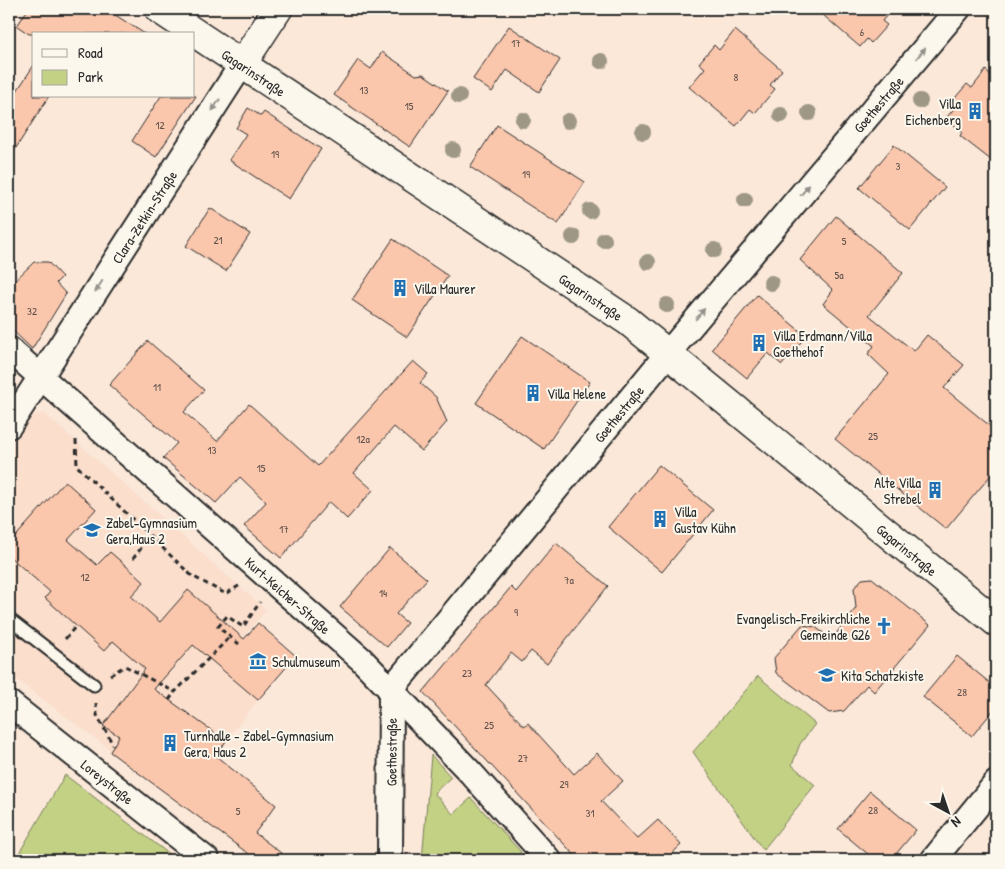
<svg xmlns="http://www.w3.org/2000/svg" width="1005" height="869" font-family="'Patrick Hand',sans-serif">
  <rect width="100%" height="100%" fill="#fbe8d9"/>
  <filter id="ink" filterUnits="userSpaceOnUse"><feTurbulence type="fractalNoise" baseFrequency=".02" numOctaves="2"/><feDisplacementMap in="SourceGraphic" scale="10" xChannelSelector="R" yChannelSelector="G"/><feConvolveMatrix kernelMatrix="1 2 1 2 8 2 1 2 1" color-interpolation-filters="sRGB"/></filter>
  <g filter="url(#ink)">
    <!-- built -->
    <path fill="#fbdecc" d="M44,413l222,197 -47,57 39,33 -32,41 -42,64 -175,-131v-224l21,-33z"/>
    <!-- green -->
    <path fill="#c3d185" stroke="#777e58" d="M758,676l57,48 -15,20 -8,21 23,20 -52,65 -70,-98z
      M431,755l20,22 -17,16 19,21 18,-16 50,54 -7,8h-92z
      M65,775l112,85h-162z"/>
    <!-- building -->
    <path fill="#fac6ac" stroke="#2b2b2b" d="M28,9h78l39,25h-116l-12,-8z
      M816,9h76l-10,12 5,4 -16,18 -4,-4 -7,8z
      M509,26l51,34 -21,32 -32,-22 -15,22 -19,-13z
      M735,30l47,40 -12,15 5,4 -20,24 -5,-4 -14,17 -47,-39 16,-19 -6,-5 15,-18 5,5z
      M382,52l34,23 7,-1 25,17 -38,56 -76,-52 24,-35 13,9z
      M34,65v31h15l-40,63v-56z
      M986,70l10,11v83l-36,-28 2,-4 -16,-14 13,-15 -5,-4 13,-15 5,4z
      M161,96h35l-40,61 -24,-16z
      M248,108l13,8 3,-4 57,37 -32,50 -60,-39 17,-26 -10,-6z
      M497,125l88,57 -27,42 -88,-57z
      M894,145l51,42 -35,43 -51,-42z
      M210,208l40,26 -24,37 -40,-25z
      M836,216l67,57 -34,42 45,36 13,-16 37,30 -20,23 52,43v38l-50,60 -111,-90 54,-65 -21,-20 6,-8 -51,-42 10,-14 -33,-30z
      M393,239l55,37 -41,61 -55,-37z
      M34,262h14l14,15 -6,6 10,11 -34,55 -23,-22v-41z
      M757,295l49,41 -24,29 -14,-12 -21,25 -35,-29z
      M522,336l68,46 -46,67 -68,-46z
      M148,341l56,49 -20,22 33,29 32,-37 69,62 95,-105 15,13 -8,9 16,14 11,25 -25,29 -28,-24 -40,46 19,17 -26,29 -18,-17 -48,56 -37,-32 22,-24 -26,-25 -24,26 -53,-45 14,-15 -68,-58z
      M659,465l54,45 -51,62 -54,-45z
      M65,481l31,28 -28,31 29,25 13,-13 23,20 11,10 -13,14 29,26 28,-32 56,49 14,-16 38,33 -38,44 -65,-55 -39,44 72,52 -10,15 60,49 -21,28 35,27h-33l-147,-108 9,-16 -16,-10 42,-57 -32,-28 -9,10 -59,-53 5,-6 -41,-36v-12z
      M556,543l52,43 -61,78 -16,-13 -9,11 -11,-9 -25,32 38,41 4,-3 46,51 23,-21 26,28 -22,20 36,38 21,-19 23,25 -16,15h-86l-156,-168 88,-105 5,5z
      M390,548l37,31 -31,35 11,9 -20,24 -47,-40z
      M872,578l58,47 -56,67 -7,-7 -23,26 -15,2 -53,-40 -2,-15 28,-33 13,2 17,12 24,-31 -2,-20 8,-9z
      M957,656l39,32v19l-24,29 -49,-39z
      M870,791l46,39 -25,30h-16l-37,-31z"/>
    <g fill="none" stroke-linecap="round" stroke-linejoin="round">
      <!-- lane casing -->
      <g stroke="#2b2b2b" stroke-width="15">
        <path id="lane" d="M9,619l85,66"/>
      </g>
      <!-- street casing -->
      <g stroke="#2b2b2b" stroke-width="28">
        <g id="street">
          <path id="s1" d="M9,349l352,310 110,114 78,87"/>
          <path id="s2" d="M9,426l233,-362"/>
          <path id="s3" d="M9,703l198,157"/>
          <path id="s4" d="M390,860l1,-170 2,-3 276,-335 289,-343"/>
          <path d="M933,860l63,-77"/>
        </g>
      </g>
      <!-- secondary casing -->
      <g stroke="#2b2b2b" stroke-width="31">
        <g id="secondary">
          <path id="s5" d="M159,9l469,312 368,301"/>
          <path d="M242,64l36,-55"/>
        </g>
      </g>
      <!-- path -->
      <path stroke="#2b2b2b" stroke-width="3" stroke-dasharray="5 4" stroke-linecap="butt" d="M76,440l1,26 115,110 34,18 14,-9
        M133,559l17,-23
        M65,639l11,-13
        M239,644l-21,-17 9,-11 16,11 17,-25
        M110,675l15,-9 50,26 55,-55
        M169,700l6,-8
        M96,703l1,12 16,30"/>
      <!-- lane -->
      <use href="#lane" stroke="#fbf7ec" stroke-width="11"/>
      <!-- street -->
      <use href="#street" stroke="#fbf7ec" stroke-width="24"/>
      <!-- secondary -->
      <use href="#secondary" stroke="#fbf7ec" stroke-width="28"/>
    </g>
    <!-- trees -->
    <g fill="#9e9786">
      <circle cx="601" cy="61" r="8"/>
      <circle cx="459" cy="96" r="8"/>
      <circle cx="920" cy="101" r="8"/>
      <circle cx="809" cy="113" r="8"/>
      <circle cx="781" cy="115" r="8"/>
      <circle cx="523" cy="120" r="8"/>
      <circle cx="568" cy="121" r="8"/>
      <circle cx="643" cy="132" r="8"/>
      <circle cx="453" cy="150" r="8"/>
      <circle cx="745" cy="200" r="8"/>
      <circle cx="590" cy="211" r="8"/>
      <circle cx="573" cy="237" r="8"/>
      <circle cx="604" cy="240" r="8"/>
      <circle cx="714" cy="250" r="8"/>
      <circle cx="648" cy="262" r="8"/>
      <circle cx="771" cy="283" r="8"/>
      <circle cx="667" cy="305" r="8"/>
    </g>
    <!-- one-way arrows -->
    <defs><path id="oneway-solid" d="M-6-.8H1V-3.2L6.5 0L1 3.2V.8H-6Z" transform="scale(1.25)"/></defs>
    <g fill="#93918c">
      <use href="#oneway-solid" transform="translate(921 53) rotate(-50)"/>
      <use href="#oneway-solid" transform="translate(216 105) rotate(123)"/>
      <use href="#oneway-solid" transform="translate(805 190) rotate(-50)"/>
      <use href="#oneway-solid" transform="translate(99 286) rotate(123)"/>
      <use href="#oneway-solid" transform="translate(700 314) rotate(-50)"/>
    </g>
  </g>
  <!-- icons -->
  <defs>
    <g id="building-bare" transform="scale(1.35)"><path d="M-4-6H4V6H1V3H-1V6H-4ZM-2.5-4.3h1.7v1.8h-1.7ZM.8-4.3h1.7v1.8H.8ZM-2.5-1h1.7V.8h-1.7ZM.8-1h1.7V.8H.8Z" fill="#1f6fb2" stroke="#fbf7ec" stroke-width="2.5" paint-order="stroke"/></g>
    <g id="school-bare" transform="scale(1.35)"><path d="M0-5L7-2L0 1L-7-2ZM-4 1L0 2.5L4 1V4Q0 6-4 4Z" fill="#1f6fb2" stroke="#fbf7ec" stroke-width="2.5" paint-order="stroke"/></g>
    <g id="church-bare" transform="scale(1.35)"><path d="M-1.2-6h2.4v3.5h3.3v2.4h-3.3V6h-2.4V-.1h-3.3v-2.4h3.3Z" fill="#1f6fb2" stroke="#fbf7ec" stroke-width="2.5" paint-order="stroke"/></g>
    <g id="museum-bare" transform="scale(1.35)"><path d="M0-6L6-3V-2H-6V-3ZM-5-1h2V3h-2ZM-1-1h2V3h-2ZM3-1h2V3H3ZM-6 4H6V6H-6Z" fill="#1f6fb2" stroke="#fbf7ec" stroke-width="2.5" paint-order="stroke"/></g>
  </defs>
  <g fill-rule="evenodd">
    <use href="#building-bare" x="975" y="111"/>
    <use href="#building-bare" x="400" y="288"/>
    <use href="#building-bare" x="759" y="343"/>
    <use href="#building-bare" x="533" y="393"/>
    <use href="#building-bare" x="935" y="490"/>
    <use href="#building-bare" x="660" y="519"/>
    <use href="#school-bare" x="92" y="530"/>
    <use href="#church-bare" x="884" y="626"/>
    <use href="#museum-bare" x="258" y="661"/>
    <use href="#school-bare" x="827" y="675"/>
    <use href="#building-bare" x="170" y="743"/>
  </g>
  <g text-anchor="middle" dominant-baseline="central" stroke-width="4" stroke-linejoin="round" paint-order="stroke">
    <!-- number labels -->
    <g font-size="11" fill="#5f524b">
      <text x="862" y="32">6</text>
      <text x="516" y="43">17</text>
      <text x="736" y="77">8</text>
      <text x="364" y="90">13</text>
      <text x="409" y="106">15</text>
      <text x="160" y="125">12</text>
      <text x="275" y="154">19</text>
      <text x="898" y="166">3</text>
      <text x="526" y="174">19</text>
      <text x="218" y="240">21</text>
      <text x="844" y="241">5</text>
      <text x="839" y="275">5a</text>
      <text x="32" y="311">32</text>
      <text x="157" y="387">11</text>
      <text x="873" y="436">25</text>
      <text x="363" y="439">12a</text>
      <text x="212" y="450">13</text>
      <text x="261" y="468">15</text>
      <text x="284" y="529">17</text>
      <text x="85" y="577">12</text>
      <text x="569" y="580">7a</text>
      <text x="383" y="593">14</text>
      <text x="516" y="612">9</text>
      <text x="467" y="673">23</text>
      <text x="962" y="692">28</text>
      <text x="489" y="725">25</text>
      <text x="523" y="758">27</text>
      <text x="564" y="784">29</text>
      <text x="873" y="810">28</text>
      <text x="238" y="811">5</text>
      <text x="590" y="813">31</text>
    </g>
    <!-- street labels -->
    <g font-size="14" fill="#2b2b2b" stroke="#fbf7ec">
      <text stroke="none"><textPath href="#s5" startOffset="114">Gagarinstraße</textPath></text>
      <text stroke="none"><textPath href="#s4" startOffset="932">Goethestraße</textPath></text>
      <text stroke="none"><textPath href="#s2" startOffset="249">Clara-Zetkin-Straße</textPath></text>
      <text stroke="none"><textPath href="#s5" startOffset="519">Gagarinstraße</textPath></text>
      <text stroke="none"><textPath href="#s4" startOffset="528">Goethestraße</textPath></text>
      <text stroke="none"><textPath href="#s5" startOffset="924">Gagarinstraße</textPath></text>
      <text stroke="none"><textPath href="#s1" startOffset="372">Kurt-Keicher-Straße</textPath></text>
      <text stroke="none"><textPath href="#s4" startOffset="108">Goethestraße</textPath></text>
      <text stroke="none"><textPath href="#s3" startOffset="126">Loreystraße</textPath></text>
    </g>
    <!-- poi labels -->
    <g font-size="14" fill="#2b2b2b" stroke="#fbf7ec" text-anchor="start">
      <text x="961" y="103" text-anchor="end">Villa<tspan x="961" dy="16">Eichenberg</tspan></text>
      <text x="414" y="288">Villa Maurer</text>
      <text x="773" y="335">Villa Erdmann/Villa<tspan x="773" dy="16">Goethehof</tspan></text>
      <text x="547" y="393">Villa Helene</text>
      <text x="921" y="482" text-anchor="end">Alte Villa<tspan x="921" dy="16">Strebel</tspan></text>
      <text x="674" y="511">Villa<tspan x="674" dy="16">Gustav Kühn</tspan></text>
      <text x="106" y="522">Zabel-Gymnasium<tspan x="106" dy="16">Gera,Haus 2</tspan></text>
      <text x="870" y="618" text-anchor="end">Evangelisch-Freikirchliche<tspan x="870" dy="16">Gemeinde G26</tspan></text>
      <text x="272" y="661">Schulmuseum</text>
      <text x="841" y="675">Kita Schatzkiste</text>
      <text x="184" y="735">Turnhalle - Zabel-Gymnasium<tspan x="184" dy="16">Gera, Haus 2</tspan></text>
    </g>
  </g>
  <!-- margin -->
  <rect width="1005" height="869" fill="none" stroke="#fbf7ec" stroke-width="30"/>
  <rect x="15" y="15" width="975" height="839" fill="none" stroke="#2b2b2b" stroke-width="2" filter="url(#ink)"/>
  <!-- legend -->
  <rect x="32" y="32" width="162" height="65" fill="#fbf7ec" stroke="#a8a59f"/>
  <rect x="42" y="49" width="25" height="8" fill="#fbf7ec" stroke="#a8a59f"/>
  <text x="78" y="58" font-size="15" fill="#2b2b2b">Road</text>
  <rect x="42" y="70" width="25" height="15" fill="#c3d185" stroke="#a8a59f"/>
  <text x="78" y="82" font-size="15" fill="#2b2b2b">Park</text>
  <!-- north arrow -->
  <g transform="translate(948 812) rotate(140)" stroke="#fbf7ec" stroke-width="4" paint-order="stroke">
  <path d="M0-4L9 19L0 12L-9 19Z" fill="#2b2b2b"/>
  <text y="-8" font-size="14" font-weight="bold" text-anchor="middle" fill="#2b2b2b">N</text>
  </g>
</svg>
